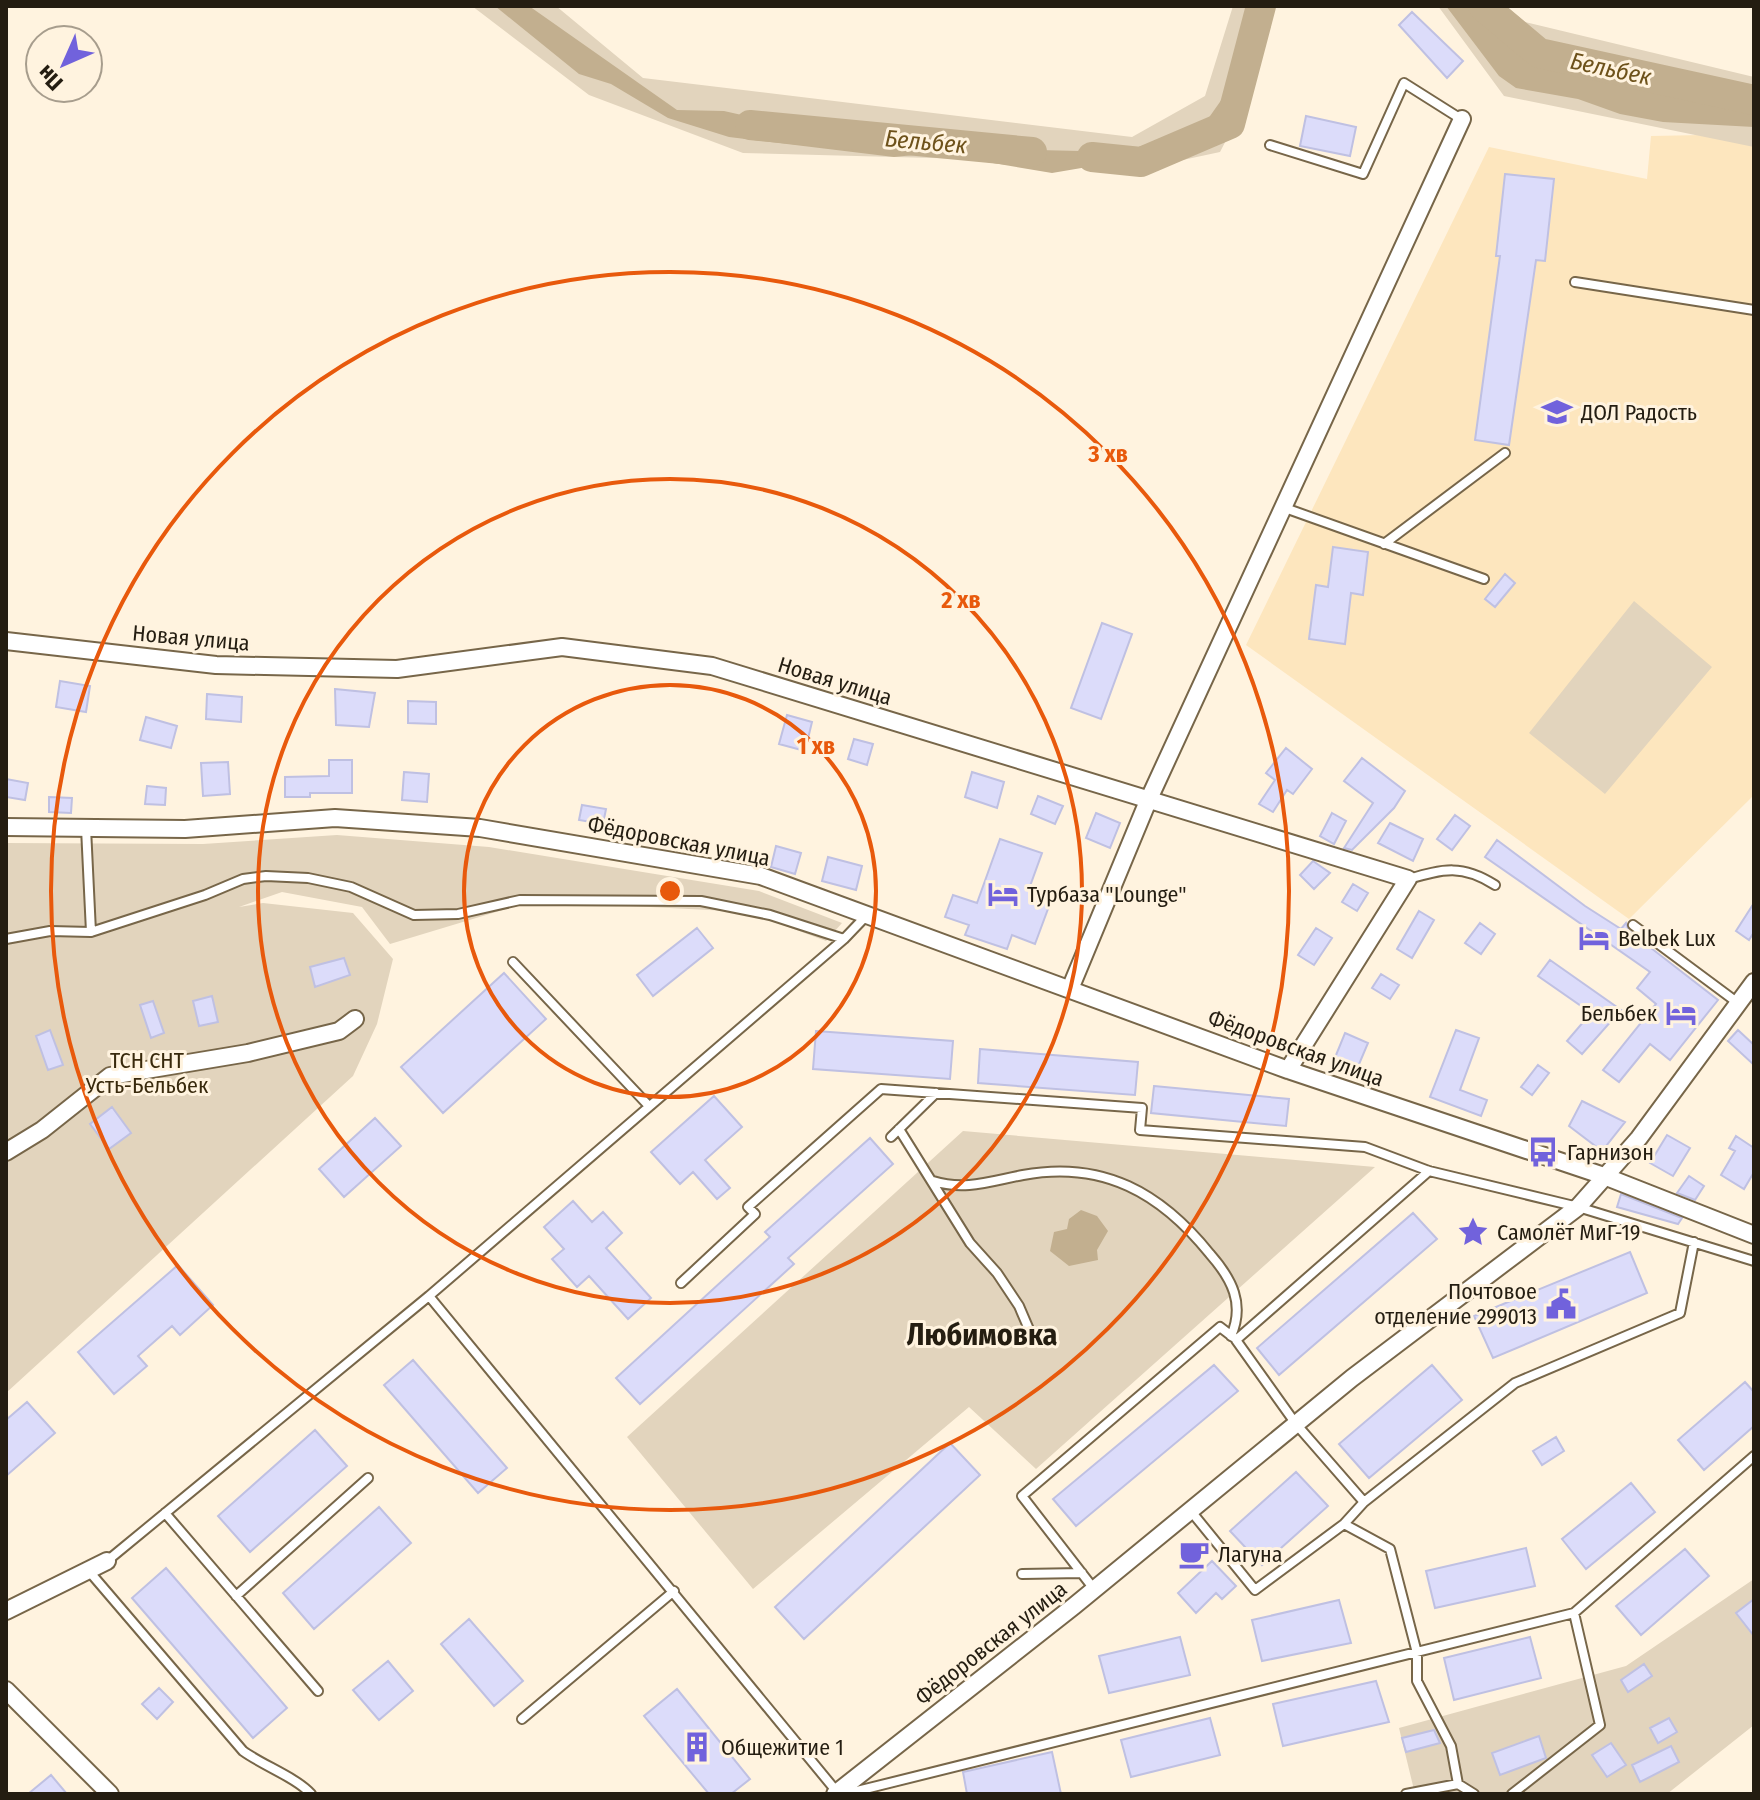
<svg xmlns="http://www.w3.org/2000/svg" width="1760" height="1800" font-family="'Fira Sans Condensed',sans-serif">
  <rect width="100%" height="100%" fill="#fff3df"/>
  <!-- built -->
  <path fill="#fde6be" d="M1754,134v661l-125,124 -383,-274 243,-498 158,32 4,-43z"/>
  <!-- green -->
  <path fill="#e2d4bd" d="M472,6h84l87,72 489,59 73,-41 28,-90h41l-26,92 -28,54 -56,12 -421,-11 -154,-58z
    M1438,6h68l19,16 229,55v70l-250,-51z
    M1634,601l78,66 -107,127 -76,-61z
    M337,835l152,12 270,44 83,32 -16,18 -78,-29 -216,-11 -142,43 -28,-37 -80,-15 -43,15 24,-4 90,10 40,46 -16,65 -24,52 -347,317v-550l197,1z
    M963,1131l412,36 -339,302 -67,-62 -216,182 -126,-152z
    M1754,1579v146l-87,69h-252l-16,-66 227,-62z"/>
  <!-- water -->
  <path fill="#c2af8f" d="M495,6h34l148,104 47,1 58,13 8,5 210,20 123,3 80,-26 19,-27 16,-34 11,-59h19l-27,94 -30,46 -159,27 -118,-20 -40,4 -165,-20 -61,-19 -57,-34 -32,-10z
    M1446,6h37l56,47 215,47v27l-91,-5 -43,-8 -42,-15 -62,-11 -17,-12z
    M1081,1210l16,6 11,15 -11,19 1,10 -29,6 -19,-15 4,-19 13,-3 2,-10z"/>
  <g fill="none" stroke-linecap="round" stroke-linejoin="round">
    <!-- river -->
    <path stroke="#c2af8f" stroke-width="30" d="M1483,6l56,47 215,47
      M750,125l282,27
      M1092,157l49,5 89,-38 31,-118"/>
  </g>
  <!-- building -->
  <path fill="#dcdcfa" stroke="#bfc0e2" stroke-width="2" d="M1412,12l51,49 -16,17 -48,-53z
    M1306,116l50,11 -6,29 -50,-10z
    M1505,174l49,5 -9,82 -9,-1 -27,185 -34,-5 25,-184h-4z
    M1333,547l35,5 -5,43 -12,-2 -6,51 -36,-5 7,-54 12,2z
    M1505,574l10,9 -20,24 -10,-8z
    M1102,623l30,11 -31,85 -30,-11z
    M60,681l30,5 -4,26 -30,-5z
    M335,689l40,4 -6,34 -33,-2z
    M207,694l35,3 -1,25 -35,-3z
    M408,701l28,1v22l-28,-1z
    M787,715l25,7 -7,29 -26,-7z
    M146,717l31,9 -6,22 -31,-8z
    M854,739l19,5 -6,21 -19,-6z
    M1286,748l26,21 -19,25 -6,-4 -14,22 -14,-8 16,-24 -9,-7z
    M1362,758l43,33 -11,17 -42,42 -8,-2 29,-45 -29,-22z
    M329,760h23v33h-42v4h-25v-20l44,-1z
    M228,762l2,32 -27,2 -2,-33z
    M404,772l25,2 -2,28 -25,-2z
    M972,772l32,10 -7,26 -32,-11z
    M6,779l22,4 -3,17 -19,-3z
    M147,786l19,2 -1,17 -20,-1z
    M1038,796l25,10 -8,18 -24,-10z
    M49,797l23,1 -1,15 -22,-1z
    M582,805l24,4 -3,15 -24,-4z
    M1096,813l24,10 -10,25 -24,-10z
    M1332,813l14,8 -12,23 -14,-8z
    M1455,815l15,11 -18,24 -15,-11z
    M1390,823l33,16 -10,22 -35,-18z
    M1000,839l42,14 -13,36 23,9 -17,46 -23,-9 -5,14 -42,-14 4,-10 -24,-8 8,-22 24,8z
    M1497,840l88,66 36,23 5,-6 3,8 89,69 -48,60 -20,-16 -31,38 -16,-12 53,-66 -19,-16 13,-16 -165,-115z
    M776,846l25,7 -6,21 -24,-7z
    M828,857l34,9 -6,24 -34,-9z
    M1313,861l17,12 -16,16 -14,-14z
    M1353,884l15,9 -11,18 -15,-9z
    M1754,903v29l-5,8 -13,-9z
    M1419,911l15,9 -22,38 -15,-9z
    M1480,923l15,11 -14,20 -16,-11z
    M697,928l16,20 -60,48 -16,-21z
    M1316,928l16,10 -18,27 -16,-10z
    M344,958l6,17 -35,12 -5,-20z
    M1550,960l71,50 -39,44 -15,-13 24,-28 -53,-37z
    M504,973l42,46 -103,94 -42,-46z
    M1381,974l18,11 -9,14 -18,-11z
    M212,996l6,26 -19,4 -6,-25z
    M153,1001l11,32 -13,5 -11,-33z
    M50,1030l13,35 -15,5 -12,-34z
    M1456,1030l23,8 -19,52 27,10 -6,16 -51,-19z
    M1738,1030l16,15v20l-26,-24z
    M816,1031l137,10 -3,38 -137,-10z
    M1345,1033l23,10 -11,26 -23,-9z
    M980,1049l158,13 -3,33 -157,-12z
    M1538,1065l11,8 -17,22 -11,-8z
    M1154,1086l135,13 -3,27 -135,-13z
    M714,1096l28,31 -37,33 25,28 -13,11 -24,-27 -13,12 -29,-32z
    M1582,1101l43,21 -23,29 -33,-25z
    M112,1107l19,26 -22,16 -19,-25z
    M375,1118l26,28 -57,51 -25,-28z
    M1667,1135l23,13 -17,28 -23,-13z
    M1736,1136l18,12v24l-10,17 -23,-14 14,-24 -6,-3z
    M870,1138l23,26 -105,94 6,6 -154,140 -24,-26 154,-141 -5,-5z
    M1689,1176l15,10 -9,14 -18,-7z
    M1621,1194l61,24 -4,6 -61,-17z
    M573,1201l19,21 11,-10 19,21 -16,15 45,50 -23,21 -39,-43 -12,11 -25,-28 12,-10 -20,-22z
    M1413,1213l24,26 -158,136 -22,-27z
    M1630,1252l17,41 -154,65 -19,-42z
    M178,1265l35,40 -33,30 -8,-9 -34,30 9,10 -33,28 -36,-42z
    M413,1360l94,108 -29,25 -94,-108z
    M1214,1365l24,26 -162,135 -23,-27z
    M1432,1365l30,35 -93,78 -30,-34z
    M1745,1382l9,10v34l-50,44 -26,-30z
    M27,1402l28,31 -49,43v-56z
    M315,1430l32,36 -97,86 -32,-36z
    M1556,1437l8,14 -22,14 -9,-14z
    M950,1443l30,32 -176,164 -29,-32z
    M1296,1472l32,34 -66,59 -32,-34z
    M1631,1483l24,29 -69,57 -24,-30z
    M379,1507l32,36 -97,86 -31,-36z
    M1526,1548l9,38 -100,22 -9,-37z
    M1685,1549l24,27 -68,59 -25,-29z
    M1212,1561l24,25 -14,13 -6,-6 -20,20 -18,-20z
    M166,1568l121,140 -34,30 -121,-140z
    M1754,1599v37l-18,-23z
    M1339,1600l12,43 -89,18 -10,-41z
    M469,1619l54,62 -29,25 -53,-62z
    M1180,1637l10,38 -81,18 -10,-37z
    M1530,1637l11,41 -87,22 -10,-42z
    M388,1661l25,30 -34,29 -26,-30z
    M1644,1664l8,12 -24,16 -7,-12z
    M1376,1681l13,41 -106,24 -10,-42z
    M159,1688l14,14 -16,17 -15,-15z
    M677,1689l73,90 -19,15h-22l-65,-78z
    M1210,1718l10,37 -89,22 -10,-37z
    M1669,1718l8,14 -19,11 -8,-15z
    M1434,1730l6,13 -34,9 -4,-14z
    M1539,1736l7,22 -46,17 -8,-22z
    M1611,1743l15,22 -19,12 -15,-22z
    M1671,1746l8,16 -39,20 -8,-17z
    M1052,1752l9,42h-94l-4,-22z
    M51,1775l16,19h-39z"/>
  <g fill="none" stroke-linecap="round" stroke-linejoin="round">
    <!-- lane casing -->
    <g stroke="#776649" stroke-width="12">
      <path id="lane" d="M1270,145l93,29 41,-91 57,36
        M1575,282l179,28
        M1285,508l199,71
        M1384,544l121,-91
        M1408,879c36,-10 54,-15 87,6
        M866,916l-22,23 -415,357 408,496 12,1 725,-180 180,-157
        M1633,925l105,78
        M91,932l114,-37 38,-16 23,-3 42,2 43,9 63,28 44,-1 62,-14 181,1 69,14 74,24
        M6,939l44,-8 41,1 -5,-104
        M513,962l135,143
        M899,1129l71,114 27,30 22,33 12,28
        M891,1137l45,-44
        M933,1181c32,10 58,0 90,-6 80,-15 138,18 187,79 22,25 35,50 21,82
        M681,1283l74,-69 -7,-7 133,-118 261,19 -2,22 225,17 64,24 149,36 176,54
        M1364,1502l-68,-78 -60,-84 193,-169
        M1190,1510l65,80 89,-66 20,-22 151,-119 165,-70 14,-71
        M165,1513l153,178
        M1344,1524l46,25 27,104v28l34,65 7,38
        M107,1561l322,-265
        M88,1570l155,181c19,14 54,27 68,43
        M1022,1574l60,-1
        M1094,1589l-72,-93 198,-169 13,10
        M236,1596l132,-118
        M522,1719l152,-128
        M1406,1794l52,-10 16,10
        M1512,1794l88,-69 -26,-112"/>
    </g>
    <!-- street casing -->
    <g stroke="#776649" stroke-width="20">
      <path id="street" d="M6,641l210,24 181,4 165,-22 150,19 696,213 -120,191
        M6,827l179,2 150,-11 145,10 281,48 527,194 316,106 150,59
        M1070,989l78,-188 314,-682
        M6,1152l36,-22 68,-54 138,-23 91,-22 16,-12
        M6,1611l101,-50
        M6,1690l104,104
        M835,1794l239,-188 278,-228 226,-171 61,-69 115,-156"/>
    </g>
    <!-- lane -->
    <use href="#lane" stroke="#fff" stroke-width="8"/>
    <!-- street -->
    <use href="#street" stroke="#fff" stroke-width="16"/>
  </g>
  <!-- distance rings -->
  <g fill="none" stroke="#e8590c" stroke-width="4">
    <circle cx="670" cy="891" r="206"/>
    <circle cx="670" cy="891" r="412"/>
    <circle cx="670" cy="891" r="619"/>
  </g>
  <!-- icons -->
  <defs>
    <g id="school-bare" transform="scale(2.4)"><path d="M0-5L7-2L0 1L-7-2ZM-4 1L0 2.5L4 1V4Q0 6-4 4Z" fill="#7162dc" stroke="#fff3df" stroke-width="2.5" paint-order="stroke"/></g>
    <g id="hotel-bare" transform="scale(2.4)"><path d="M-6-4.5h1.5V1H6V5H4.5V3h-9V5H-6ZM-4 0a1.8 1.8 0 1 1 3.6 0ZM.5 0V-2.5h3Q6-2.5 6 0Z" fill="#7162dc" stroke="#fff3df" stroke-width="2.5" paint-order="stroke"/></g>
    <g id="bus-bare" transform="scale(2.4)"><path d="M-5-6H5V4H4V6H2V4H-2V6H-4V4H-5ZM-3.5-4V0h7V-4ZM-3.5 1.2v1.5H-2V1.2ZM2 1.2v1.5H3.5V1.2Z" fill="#7162dc" stroke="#fff3df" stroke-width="2.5" paint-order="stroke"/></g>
    <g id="sight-bare" transform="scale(2.4)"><path d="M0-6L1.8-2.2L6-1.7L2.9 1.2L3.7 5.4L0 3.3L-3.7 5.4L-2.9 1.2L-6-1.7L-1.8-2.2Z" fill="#7162dc" stroke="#fff3df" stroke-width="2.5" paint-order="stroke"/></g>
    <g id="civic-bare" transform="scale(2.4)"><path d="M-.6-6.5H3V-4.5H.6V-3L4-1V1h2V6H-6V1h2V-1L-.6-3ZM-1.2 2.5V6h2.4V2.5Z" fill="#7162dc" stroke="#fff3df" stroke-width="2.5" paint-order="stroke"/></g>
    <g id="cafe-bare" transform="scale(2.4)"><path d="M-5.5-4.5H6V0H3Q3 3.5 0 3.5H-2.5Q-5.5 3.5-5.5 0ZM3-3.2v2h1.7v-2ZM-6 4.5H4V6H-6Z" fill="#7162dc" stroke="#fff3df" stroke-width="2.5" paint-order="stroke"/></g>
    <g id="building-bare" transform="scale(2.4)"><path d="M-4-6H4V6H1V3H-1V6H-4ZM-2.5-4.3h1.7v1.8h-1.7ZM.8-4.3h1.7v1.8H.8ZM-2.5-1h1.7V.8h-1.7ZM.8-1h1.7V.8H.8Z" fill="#7162dc" stroke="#fff3df" stroke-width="2.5" paint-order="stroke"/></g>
  </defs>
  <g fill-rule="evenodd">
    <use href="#school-bare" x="1557" y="412"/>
    <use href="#hotel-bare" x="1003" y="894"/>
    <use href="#hotel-bare" x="1594" y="938"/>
    <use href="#hotel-bare" x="1681" y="1013"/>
    <use href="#bus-bare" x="1543" y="1152"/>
    <use href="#sight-bare" x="1473" y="1232"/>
    <use href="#civic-bare" x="1561" y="1304"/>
    <use href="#cafe-bare" x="1194" y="1554"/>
    <use href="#building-bare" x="697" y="1747"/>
  </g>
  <g text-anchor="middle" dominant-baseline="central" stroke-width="6" stroke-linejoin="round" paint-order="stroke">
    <!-- poi labels -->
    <g font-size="22" fill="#241d11" stroke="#fff3df" text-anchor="start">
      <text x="1581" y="412">ДОЛ Радость</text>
      <text x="1027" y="894">Турбаза "Lounge"</text>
      <text x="1618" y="938">Belbek Lux</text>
      <text x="1657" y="1013" text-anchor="end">Бельбек</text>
      <text x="1567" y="1152">Гарнизон</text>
      <text x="1497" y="1232">Самолёт МиГ-19</text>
      <text x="1537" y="1291" text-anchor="end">Почтовое<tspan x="1537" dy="25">отделение 299013</tspan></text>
      <text x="1218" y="1554">Лагуна</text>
      <text x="721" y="1747">Общежитие 1</text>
    </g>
    <!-- street labels -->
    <g font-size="22" fill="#241d11" stroke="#fff3df">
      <text transform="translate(191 638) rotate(5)">Новая улица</text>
      <text transform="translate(835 681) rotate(17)">Новая улица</text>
      <text transform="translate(679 841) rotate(11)">Фёдоровская улица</text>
      <text transform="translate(1296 1048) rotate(20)">Фёдоровская улица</text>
      <text transform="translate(991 1643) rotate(-38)">Фёдоровская улица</text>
    </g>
    <!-- park labels -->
    <g font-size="22" fill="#38290c" stroke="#fff3df">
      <text x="147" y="1060">ТСН СНТ<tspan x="147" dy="25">Усть-Бельбек</tspan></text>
    </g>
    <!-- water labels -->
    <g font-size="24" font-style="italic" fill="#6e521b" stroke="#fff3df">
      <text transform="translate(1611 69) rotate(12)">Бельбек</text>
      <text transform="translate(926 142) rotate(5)">Бельбек</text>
    </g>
    <!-- district labels -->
    <g font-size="30" font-weight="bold" fill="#241d11" stroke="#fff3df">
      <text x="982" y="1335">Любимовка</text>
    </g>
  </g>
  <circle cx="670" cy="891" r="12" fill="#e8590c" stroke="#fff3df" stroke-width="4"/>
  <g font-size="24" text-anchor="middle" font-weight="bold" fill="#e8590c" stroke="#fff3df" stroke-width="6" stroke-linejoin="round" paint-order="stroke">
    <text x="1108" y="462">3 хв</text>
    <text x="961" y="608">2 хв</text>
    <text x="816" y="754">1 хв</text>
  </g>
  <!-- border -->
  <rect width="1760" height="1800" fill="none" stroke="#241d11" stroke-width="16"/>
  <!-- north arrow -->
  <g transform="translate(64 64) rotate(225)"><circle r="38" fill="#fff3df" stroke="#a79d8d" stroke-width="2"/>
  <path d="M0-6L14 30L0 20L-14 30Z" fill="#7162dc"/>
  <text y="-12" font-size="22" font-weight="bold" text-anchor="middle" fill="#241d11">Пн</text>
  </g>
</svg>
